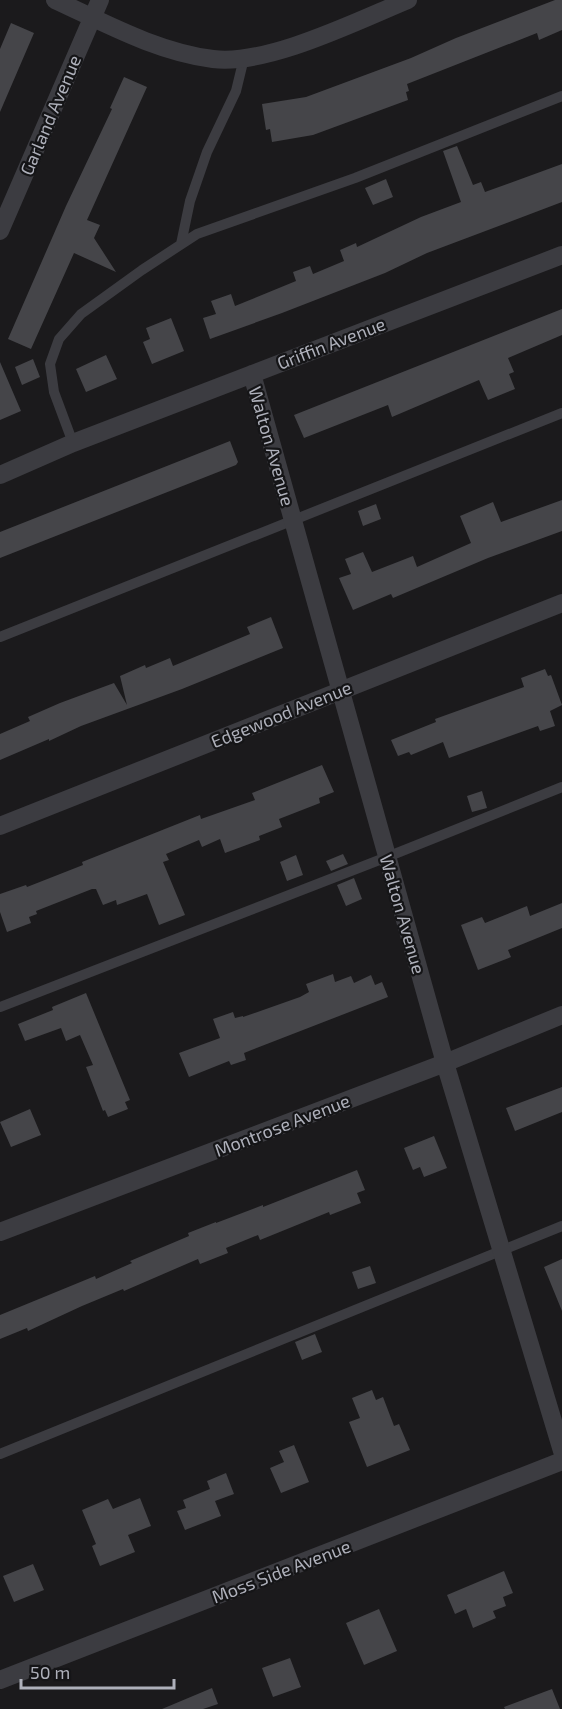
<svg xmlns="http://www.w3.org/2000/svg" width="562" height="1709" font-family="'Exo 2',sans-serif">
  <rect width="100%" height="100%" fill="#1b1a1c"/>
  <!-- building -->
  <path fill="#454549" d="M555,0h7v30l-23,10 -2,-7 -130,51 2,7 -3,1 2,8 -95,35 -41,7 -2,-13 -4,1 -4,-26 44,-7 105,-39 45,-20z
    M11,23l23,10 -34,79v-63z
    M124,77l23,10 -60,133 13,5 -6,13 22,34 -42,-19 -43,96 -23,-10 58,-133 46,-97 -2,-1z
    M457,146l16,39 8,-3 4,10 77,-28v38l-135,51 -42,20 -103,40 -72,26 -7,-21 13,-4 -5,-13 20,-7 4,12 61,-25 -3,-9 17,-6 3,8 31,-13 -4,-11 16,-7 1,4 64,-30 40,-15 -18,-51z
    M386,179l7,18 -20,8 -8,-17z
    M562,309v26l-54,23 6,14 -5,2 6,15 -27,11 -9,-20 -87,37 -4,-12 -84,33 -10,-23z
    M171,318l13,33 -32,13 -9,-22 7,-3 -4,-11z
    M106,355l11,24 -31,13 -10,-23z
    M33,359l7,18 -18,8 -7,-18z
    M0,362l21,49 -21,9z
    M230,441l8,21 -2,3 -236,93v-26z
    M562,500v31l-74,27 -95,40 -2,-4 -38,16 -14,-32 12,-4 -6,-15 18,-7 9,20 41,-16 4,11 54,-24 -11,-27 33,-14 8,20z
    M376,504l5,15 -18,7 -5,-15z
    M271,617l12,31 -101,41 -101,37 -32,15v-2l-49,21v-26l30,-13 -2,-4 32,-14 54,-20 13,22 -7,-29 25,-11 1,3 24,-10 3,8 77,-32 -3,-7z
    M545,669l3,7 3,-1 11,30 -12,6 5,15 -15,5 -2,-5 -89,32 -6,-16 -32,13 -2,-3 -11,4 -7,-16 45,-18 -1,-3 89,-32 -3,-9z
    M322,765l12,27 -15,6 1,5 -41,16 3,8 -23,9 1,4 -35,13 -5,-14 -18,8 -3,-7 -33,14 3,6 -6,2 22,53 -26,10 -12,-31 -30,11 -1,-5 -13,5 -7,-16h-4l-56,22 1,3 -8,3 2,6 -24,9 -7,-20v-18l26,-9 1,2 56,-22 -1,-3 118,-47 1,4 54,-19 -3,-7z
    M482,791l5,17 -15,4 -5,-16z
    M343,854l5,10 -17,7 -5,-10z
    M296,855l7,20 -16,6 -7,-19z
    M354,878l8,21 -16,7 -9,-21z
    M562,903v25l-54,22 3,7 -33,13 -17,-45 21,-8 3,6 42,-17 3,10z
    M333,974l2,8 16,-6 3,7 17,-8 4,10 7,-3 6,15 -144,56 2,7 -15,5 -2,-4 -40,16 -10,-24 41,-15 -7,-19 20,-7 2,6 8,-2v1l57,-20 9,-5 -3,-8z
    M86,993l44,107 -5,2 3,7 -20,8 -3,-7 -2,1 -17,-44 7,-2 -13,-30 -14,6 -5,-13 -36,13 -7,-17 35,-14 -1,-3z
    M562,1087v25l-47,19 -9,-23z
    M30,1109l11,26 -30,12 -11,-25z
    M434,1136l13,32 -23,9 -4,-10 -7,3 -9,-22z
    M357,1170l8,20 -8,3 4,10 -31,12 -1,-3 -69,28 -2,-5 -32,13 2,5 -28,11 -2,-5 -74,32 -1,-2 -41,17 -54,25 -1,-3 -27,11v-24l95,-39 1,3 36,-16 -2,-2 59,-25 -1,-3 28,-11v1l47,-18v2z
    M562,1259v52l-18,-44z
    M370,1266l6,17 -18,6 -6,-17z
    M315,1334l7,18 -20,8 -7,-18z
    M372,1390l4,10 7,-3 11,29 5,-2 11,26 -43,17 -18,-45 11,-4 -8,-20z
    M294,1445l15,37 -28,11 -11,-25 14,-6 -5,-11z
    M226,1473l8,21 -19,7 6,15 -36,14 -8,-19 9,-3 -3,-8 27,-11 -3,-8z
    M140,1498l11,28 -23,9 7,17 -35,14 -8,-20 4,-2 -14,-34 26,-11 5,10z
    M33,1564l11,26 -30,12 -11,-26z
    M504,1571l9,22 -10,4 3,9 -13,5 3,7 -23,10 -7,-19 -11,5 -8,-19z
    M379,1609l18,42 -33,14 -18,-42z
    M290,1658l11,29 -28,10 -11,-29z
    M212,1688l6,16 -15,5h-41z
    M552,1689l8,20h-55l-1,-2z"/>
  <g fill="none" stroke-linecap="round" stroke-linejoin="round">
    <!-- lane -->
    <path stroke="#3c3c41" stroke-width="10" d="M181,244l9,-43 17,-49 29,-61 8,-33
      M73,443l-19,-51 -4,-28 9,-25 22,-25 61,-44 55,-36 158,-56 207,-82
      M0,637l562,-224
      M0,1007l387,-150 175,-70
      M0,1454l562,-228"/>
    <!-- street -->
    <path stroke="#3c3c41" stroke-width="18" d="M55,0c50,23 102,52 158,59 54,7 144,-38 195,-59
      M0,231l100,-231
      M252,374l193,689 117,388
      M0,475l73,-32 489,-188
      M0,826l562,-223
      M0,1232l445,-169 117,-48
      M0,1680l562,-219"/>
  </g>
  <g text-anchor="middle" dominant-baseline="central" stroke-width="4.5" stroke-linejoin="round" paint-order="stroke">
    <!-- street labels -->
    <g font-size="18" fill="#aeb0ba" stroke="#151517">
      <text transform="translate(50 115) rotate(-67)">Garland Avenue</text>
      <text transform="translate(331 343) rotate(-21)">Griffin Avenue</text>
      <text transform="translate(272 446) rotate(74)">Walton Avenue</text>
      <text transform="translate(281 714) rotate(-22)">Edgewood Avenue</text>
      <text transform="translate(403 914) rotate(74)">Walton Avenue</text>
      <text transform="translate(282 1125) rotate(-21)">Montrose Avenue</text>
      <text transform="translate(281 1571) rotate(-21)">Moss Side Avenue</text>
    </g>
  </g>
  <!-- scale -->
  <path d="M21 1679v9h153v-9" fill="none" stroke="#aeb0ba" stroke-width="3"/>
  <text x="30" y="1679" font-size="18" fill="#aeb0ba" stroke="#151517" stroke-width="4.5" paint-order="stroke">50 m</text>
</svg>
